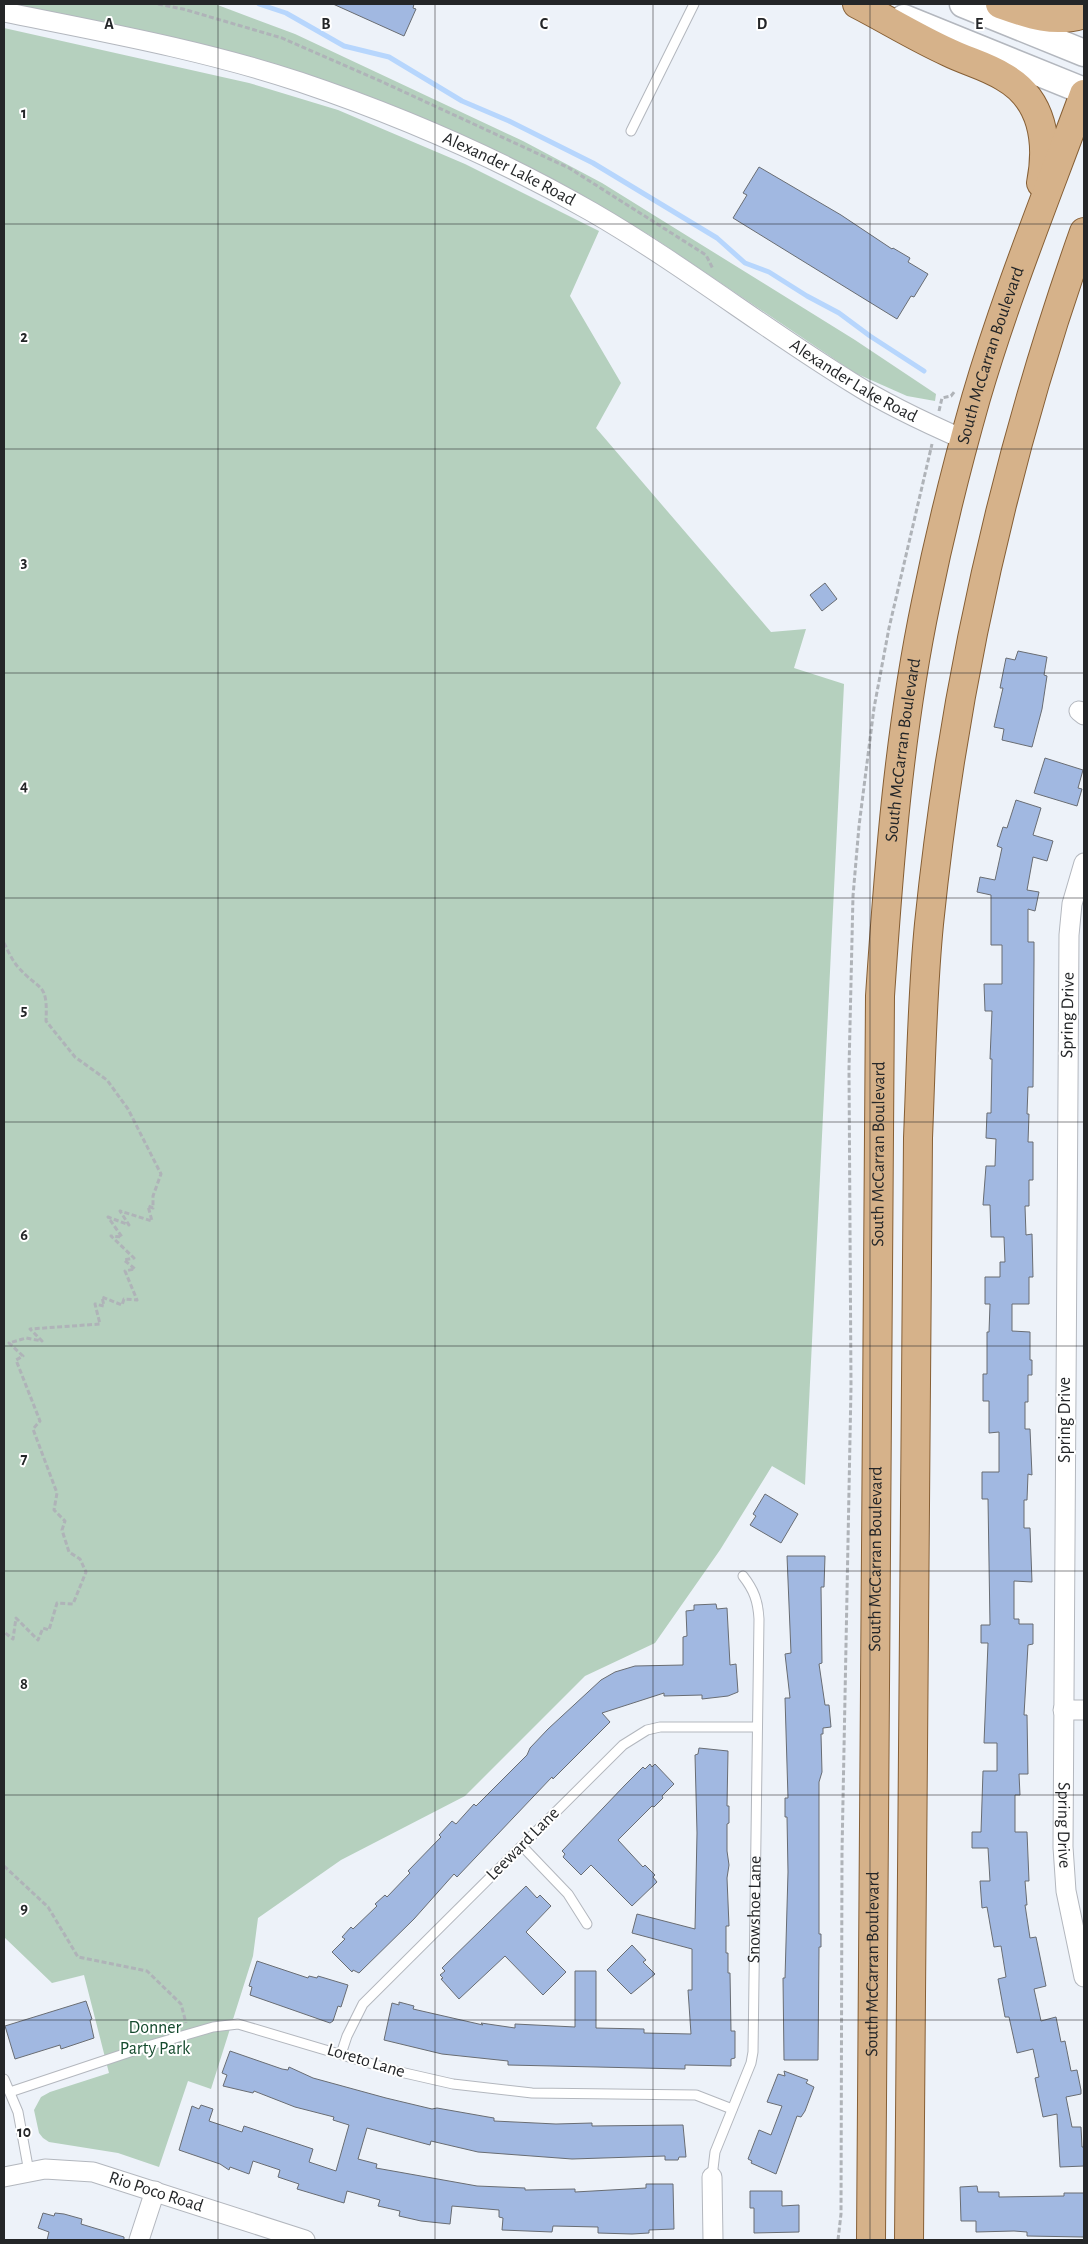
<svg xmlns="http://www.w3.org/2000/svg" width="1088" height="2244" font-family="'Alegreya Sans',sans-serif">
  <rect width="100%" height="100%" fill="#edf2f9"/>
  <!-- green -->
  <path fill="#b5d0be" d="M8,4h207l80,30 228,107 79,42 253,157 81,54 -1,7 -28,-5 -52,-23 -204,-137 -94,-54 -110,-53 -53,-23 -73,-26z
    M4,28l245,55 89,27 127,54 134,67 -29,65 51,87 -25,45 175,204 35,-3 -12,39 50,16 -39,801 -33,-19 -52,84 -65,93 -70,33 -120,120 -124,64 -83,58 -5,38 -42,133 -23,-8 -29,86 -41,-14 -69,-11 -6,-4 -4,-5 -5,-23 7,-13 9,-5 59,-19 -25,-98 -32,8 -48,-46z"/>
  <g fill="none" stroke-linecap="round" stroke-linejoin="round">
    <!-- stream -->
    <path stroke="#b7d6fd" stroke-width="5" d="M259,4l27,9 58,33 45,11 73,44 47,20 84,42 124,75 28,25 24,9 38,24 32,17 31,23 54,35"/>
  </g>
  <!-- building -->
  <path fill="#a1b8e1" stroke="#696d73" d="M333,4h81l-1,4 3,1 -12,27z
    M759,167l82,48 51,34 1,-1 17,10 -2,4 20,12 -14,23 -3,-1 -14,23 -164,-101 14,-23 -4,-2z
    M825,583l12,16 -15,12 -12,-16z
    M1018,651l29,6 -3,18 3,1 -5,33 -10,38 -30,-7 2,-11 -10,-2 9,-39h-3l6,-30 9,2z
    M1045,758l38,12 -5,18 4,1 -5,17 -43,-13z
    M1016,800l25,8 -8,27 20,6 -6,20 -14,-4 -6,33 12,2 -4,19 -7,-2v33h6v19l-1,126h-5l-1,27h2l-1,28h5v38h-4v26h-4l1,29 6,-1 1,43h-4v27h-17v27l18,1v28h2v15h-4v27h-3v27h5l2,46 -4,-1 -1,26h-3v28h6l2,54 -18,-1v38h5v5h14v20l-5,1 -4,70h3l1,59h-9l1,21h-5v37h12l2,49h-4l2,24h-2l5,33 6,-1 10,49 -12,3 7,32 15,-4 5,25 4,-1 6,30 6,-1 4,20v4l-15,3 6,30h9l1,20h2v19l-24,1 -3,-53 -14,3 -8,-39 4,-1 -6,-28 -16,4 -8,-36h-4l-7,-38 8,-2 -5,-31 -7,1 -7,-40 -5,1 -2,-27h10l-2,-33h-16v-16h9l2,-61h14v-28h-13l4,-100h-7v-18h9l-2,-126h-6v-27h17v-40l-10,1v-32h-6v-27h4v-42h2l1,-28h-5v-27h15v-15h5l-1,-25h-13l-1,-32h-7l3,-39h9l1,-27 -10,-1 1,-25h4l1,-54h-2l2,-48h-7l-1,-27h18v-39h-11v-50l-14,-3 3,-15 15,3 7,-32 -5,-2 6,-19 4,1z
    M765,1494l33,20 -17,29 -31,-18 6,-9 -3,-2z
    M787,1556h38l-1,31h-3l1,76 -3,1 6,41h4l2,22 -8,1v6h-2l1,38 -3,10v152h2v13h-2l-1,113h-34l-1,-82h2l3,-106 -1,-55h-2v-19h3l-3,-100h5l-5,-44 6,-1z
    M716,1604l1,5 10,-1 3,57 6,-1 2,28 -10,4 -26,3v-4l-38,1v-3l-62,20 8,9 -57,57 -1,-2 -95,100 -3,-3 -40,45 -55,54 -6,-3 -1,2 -20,-20 13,-13 -3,-2 9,-10 2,2 24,-23 -2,-2 10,-9 2,2 23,-24 -2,-2 33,-34 -2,-2 13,-14 4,3 18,-20 2,2 51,-51 3,-7 18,-19 53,-49 14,-8 20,-6 48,-1v-28l4,-1 -1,-25 8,-1v-5z
    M699,1748l29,3 -1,55h2v17l-2,1v27l2,14 -2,13 2,48h-3v27h2v20h2l1,58h4v27l-4,1v7l-46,-1v4l-177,-4v-4l-66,-7 -58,-14 8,-37 7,2v-3l15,4 -1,3 70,16 -2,-2 34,5v-4l60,3v-56h21v57l48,1v4l47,1 -3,-44h4v-41l-60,-16 5,-19 58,15 2,-96 -2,-78 3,-1z
    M650,1764l2,3 3,-3 19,20 -12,12 1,2 -9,9 -2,-1 -34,34 25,27 2,-2 10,10 -2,2 4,5 -25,24 -41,-41 -10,10 -18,-18 2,-3 -3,-3 63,-66 18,-18 2,2z
    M526,1886l11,12 3,-3 11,11 -25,26 40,40 -23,23 -38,-39 -46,43 -18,-20 2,-1 -3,-3 5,-4 -3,-3z
    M632,1945l14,15 -3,2 12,12 -24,20 -24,-24z
    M257,1961l51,17 1,-2 8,2 1,-2 30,9 -7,22 -3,-1 -5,15 -3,2 -80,-28 2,-8 -3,-1z
    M86,2001l6,18 -2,1 4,18 -33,11 -1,-4 -45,14 -10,-33z
    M230,2051l52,18 6,1 1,-3 24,11 73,20 46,11 5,-1 51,9 6,1v3l62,3 36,-1v3l91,-1 3,32h-7l-1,3h-13v-4l-93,3 -94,-7 -47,-11 -1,4 -63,-17 -9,31 19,5 -1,4 101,18 48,2v2l50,-1v3l71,-4v-4h27l1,45 -25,1v3l-17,1 -34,-1v-6l-45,-1 -1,6 -50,-2 1,-12 -4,-1v-7l-47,-4 -2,18 -29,-3 -22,-5 1,-5 -22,-5 2,-6 -33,-9 -3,12 -47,-14 2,-5 -21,-7 2,-7 -27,-9 -4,13 -19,-7 -1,3 -9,-6 -41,-14 13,-44 7,3 2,-4 12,4 -4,12 33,11 2,-6 69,23 -4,13 27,9 13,-46 -16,-5 1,-3 -39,-10 -41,-16 -1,2 -30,-7 4,-11 -5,-2z
    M784,2071l24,9 -2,3 8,4 -9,24 -4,6 -4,-1 -21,58 -25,-11 1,-2 -4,-2 11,-29 12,5 11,-29 -15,-4 11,-28 7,2z
    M977,2186l1,6h21v5l65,-1v-3h20v44l-57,-1v-4l-13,-1 -38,1v-11h-15l-1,-34z
    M750,2191h32v15l17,-1v27l-45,1v-25h-4z
    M43,2213l11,3 1,-3 9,1 18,5 -1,5 43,13v3h-77l2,-8 -11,-4z"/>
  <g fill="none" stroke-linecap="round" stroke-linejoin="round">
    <!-- service casing -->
    <g stroke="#b3b7be" stroke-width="11">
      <g id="service">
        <path d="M631,131l63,-127"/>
        <path d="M522,1846l46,48 19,30"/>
        <path d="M341,2054l6,-18 16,-32 260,-259 24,-15 13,-3h97"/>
        <path d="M4,2079l14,33 11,60"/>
        <path d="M10,2092l141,-47 62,-18 25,-3 158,47 57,13 79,9 164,2 36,14"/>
        <path id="s1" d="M712,2177l3,-25 36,-89 2,-11 6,-433c-1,-18 -5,-29 -16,-43"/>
      </g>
    </g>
    <!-- minor casing -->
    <g stroke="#b3b7be" stroke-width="21">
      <g id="minor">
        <path id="s2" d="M4,12c99,20 200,38 296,70 101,34 200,77 292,130 90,52 171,116 259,170 36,23 75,41 114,58"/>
        <path d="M1079,711l5,4"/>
        <path id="s3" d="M1084,863l-12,41 -3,31 -6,912 3,44 18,86"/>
        <path d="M1063,1710h21"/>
        <path id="s4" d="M4,2177l41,-8 48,3 212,68"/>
        <path d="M712,2177l1,63"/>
        <path d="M139,2240l16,-49"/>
      </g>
    </g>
    <!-- secondary casing -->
    <g stroke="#b3b7be" stroke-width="29">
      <path id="secondary" d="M963,4l121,49
        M904,18l180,73"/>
    </g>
    <!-- primary casing -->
    <g stroke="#865f35" stroke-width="30">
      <g id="primary">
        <path d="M857,4c31,16 60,34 91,48 18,9 39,14 56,25 39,22 45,65 37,106"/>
        <path d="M1000,4c28,10 54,20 84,10"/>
        <path id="s5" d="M871,2240l9,-1244c9,-133 19,-264 46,-394 14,-69 31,-137 50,-204 30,-103 71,-203 108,-304"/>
        <path d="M909,2240l9,-1102c3,-71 4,-143 11,-214 24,-235 76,-469 155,-692"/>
      </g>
    </g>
    <!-- path -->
    <path stroke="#afb3b8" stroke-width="3" stroke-dasharray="5 2.5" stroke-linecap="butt" d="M158,4l25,5 99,29 94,41 193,89 137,87 7,14
      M939,411l3,-13 9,-2 4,-5
      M4,943c4,8 8,17 14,24 22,25 30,14 28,54l29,36 32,23 21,29 33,65 -8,22v12l-5,-2 4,15 -32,-10 9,14 -21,-8 14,20 -11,-1 23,22 -10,2 11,9 -10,2 12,29 -13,-1 -2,6 -20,-8 2,9 -9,-2 5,20 -70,5 12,12 -16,-3 -17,5 14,13 -7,4 24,61 -7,8 24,64 -3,17 11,11 -3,9 7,22 11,7 6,13 -13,32 -16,-1 -8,27 -6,-2 -5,12 -22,-22 -3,21 -9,-7
      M4,1866l44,41 30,50 69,14 34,33 5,19
      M838,2240l3,-26 1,-362 9,-465 -2,-318 4,-173 6,-70 15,-118 15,-80 43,-184"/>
    <!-- service -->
    <use href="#service" stroke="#fff" stroke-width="9"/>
    <!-- minor -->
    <use href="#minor" stroke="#fff" stroke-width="19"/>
    <!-- secondary -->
    <use href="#secondary" stroke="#fff" stroke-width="26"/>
    <!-- primary -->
    <use href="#primary" stroke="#d6b28a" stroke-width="28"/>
  </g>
  <!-- grid -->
  <path fill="none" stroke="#242628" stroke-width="1" stroke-opacity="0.55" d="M218,4v2236M435,4v2236M653,4v2236M870,4v2236M4,224h1080M4,449h1080M4,673h1080M4,898h1080M4,1122h1080M4,1346h1080M4,1571h1080M4,1795h1080M4,2020h1080"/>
  <g text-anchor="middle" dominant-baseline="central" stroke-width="4" stroke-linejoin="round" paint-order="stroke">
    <!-- street labels -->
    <g font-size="18" fill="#242628" stroke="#fff">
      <text stroke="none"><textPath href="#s2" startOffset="531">Alexander Lake Road</textPath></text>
      <text stroke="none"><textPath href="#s5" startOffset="1896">South McCarran Boulevard</textPath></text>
      <text stroke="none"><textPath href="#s2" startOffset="936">Alexander Lake Road</textPath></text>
      <text stroke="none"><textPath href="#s5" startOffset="1491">South McCarran Boulevard</textPath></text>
      <text transform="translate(1068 1015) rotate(-89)">Spring Drive</text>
      <text stroke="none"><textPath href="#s5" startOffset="1086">South McCarran Boulevard</textPath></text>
      <text transform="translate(1065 1420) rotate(-90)">Spring Drive</text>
      <text stroke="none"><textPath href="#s5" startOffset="681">South McCarran Boulevard</textPath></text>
      <text stroke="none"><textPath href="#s3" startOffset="964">Spring Drive</textPath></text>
      <text transform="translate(523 1844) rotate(-45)">Leeward Lane</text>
      <text stroke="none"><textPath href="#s1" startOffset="275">Snowshoe Lane</textPath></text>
      <text stroke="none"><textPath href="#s5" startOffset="276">South McCarran Boulevard</textPath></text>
      <text transform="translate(366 2061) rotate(17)">Loreto Lane</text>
      <text stroke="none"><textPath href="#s4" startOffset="156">Rio Poco Road</textPath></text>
    </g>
    <!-- park labels -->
    <g font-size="18" fill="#144a2d" stroke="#fff">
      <text x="155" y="2028">Donner<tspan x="155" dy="21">Party Park</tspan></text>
    </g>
  </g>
  <g font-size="16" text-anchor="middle" font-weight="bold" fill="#242628" stroke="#fff" stroke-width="4" stroke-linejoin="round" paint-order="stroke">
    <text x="109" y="29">A</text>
    <text x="326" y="29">B</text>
    <text x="544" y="29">C</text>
    <text x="762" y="29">D</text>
    <text x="979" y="29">E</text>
    <text x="24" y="118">1</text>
    <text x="24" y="342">2</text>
    <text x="24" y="567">3</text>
    <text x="24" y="791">4</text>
    <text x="24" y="1015">5</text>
    <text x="24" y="1240">6</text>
    <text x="24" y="1464">7</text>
    <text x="24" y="1689">8</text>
    <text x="24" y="1913">9</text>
    <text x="24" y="2137">10</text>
  </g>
  <!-- border -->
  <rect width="1088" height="2244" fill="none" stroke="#242628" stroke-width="10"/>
</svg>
